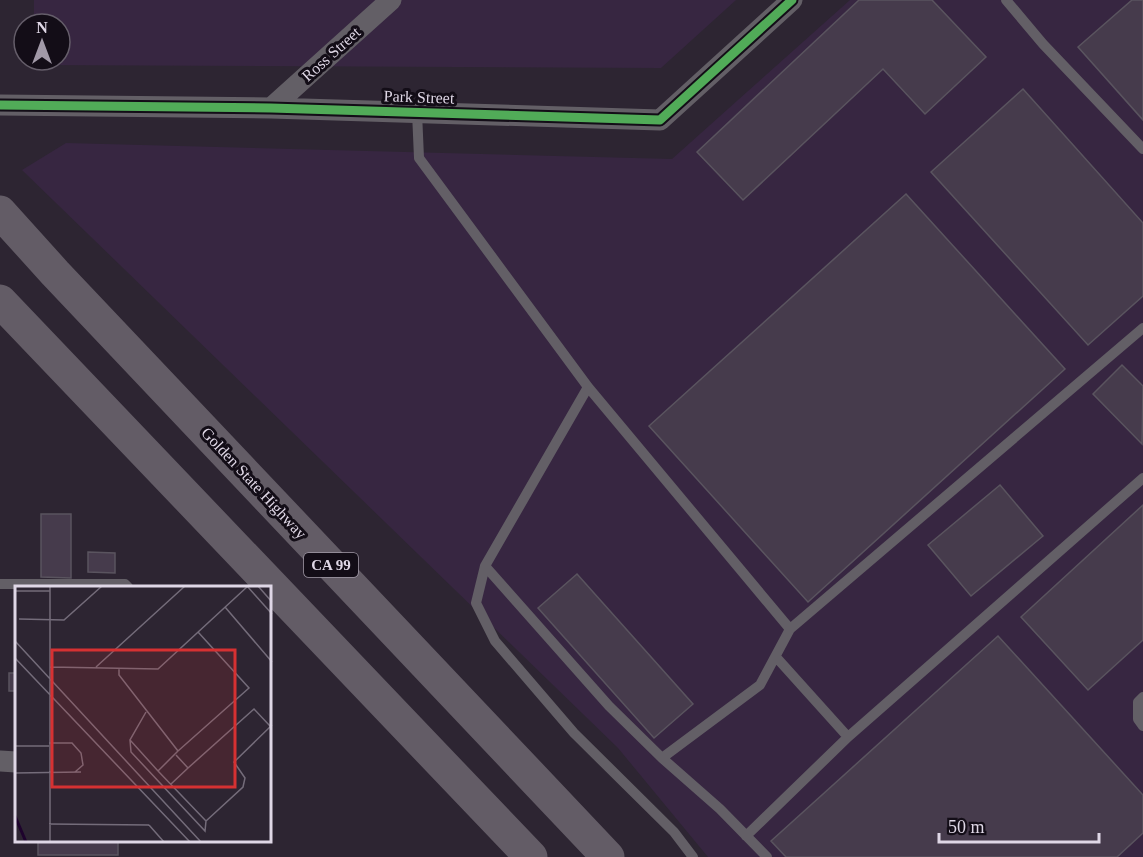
<svg xmlns="http://www.w3.org/2000/svg" width="1143" height="857" font-family="Georgia,serif">
  <rect width="100%" height="100%" fill="#2d2532"/>
  <!-- built -->
  <path fill="#372641" d="M34,0h702l-75,68 -627,-3v-5h26v-36h-26z
    M850,0h293v857h-435l-90,-109 -596,-578 44,-27 606,16z"/>
  <!-- building -->
  <path fill="#463b4c" stroke="#5a545f" stroke-width="1.5" d="M859,0h73l54,57 -61,57 -42,-45 -140,131 -46,-48z
    M1132,0h11v120l-65,-73z
    M1023,89l120,134v73l-55,49 -157,-173z
    M906,194l159,175 -257,233 -159,-176z
    M1122,365l21,21 -1,58 -49,-50z
    M1000,485l43,51 -72,60 -43,-51z
    M1143,505v135l-55,50 -67,-73z
    M41,514h30v64l-30,-1z
    M88,552l27,1v20l-27,-1z
    M577,574l116,130 -39,34 -116,-130z
    M998,636l145,159v38l-26,24h-331l-15,-16z
    M9,673h7v18h-7z
    M38,840h80v15h-80z"/>
  <g fill="none" stroke-linecap="round" stroke-linejoin="round">
    <!-- lane -->
    <path stroke="#635f66" stroke-width="10" d="M1006,0l37,44 100,105
      M417,112l2,46 169,229 202,242 -30,56 -98,73 -53,-52 -124,-140 103,-179
      M485,566l-9,37 19,38 79,92 100,99 19,25
      M0,584h125l3,3
      M790,629l353,-301
      M776,657l72,80 295,-259
      M1143,697l-5,5v17l5,7
      M662,758l58,51 47,48
      M746,836l102,-99"/>
    <!-- street -->
    <path stroke="#635f66" stroke-width="21" d="M0,105l271,3 389,12 132,-120
      M271,108l120,-108
      M0,761l16,1"/>
    <!-- highway -->
    <path stroke="#635c66" stroke-width="33" d="M0,212l55,61 553,584
      M0,301l531,556"/>
    <!-- cycleway casing -->
    <g stroke="#130d17" stroke-width="13">
      <path id="cycleway" d="M0,105l271,3 389,12 132,-120"/>
    </g>
    <!-- cycleway -->
    <use href="#cycleway" stroke="#51ab58" stroke-width="9"/>
  </g>
  <g text-anchor="middle" dominant-baseline="central" stroke-width="6" stroke-linejoin="round" paint-order="stroke">
    <!-- shield labels -->
    <rect fill="#130d17" stroke="#a29aa8" stroke-width="1.5" x="304" y="553" width="54" height="24" rx="4.5"/>
    <g font-size="15" font-weight="bold" fill="#dfd7e6">
      <text x="331" y="565">CA 99</text>
    </g>
    <!-- street labels -->
    <g font-size="16" fill="#dfd7e6" stroke="#130d17">
      <text transform="translate(331 54) rotate(-42)">Ross Street</text>
      <text transform="translate(419 97) rotate(2)">Park Street</text>
      <text transform="translate(254 483) rotate(47)">Golden State Highway</text>
    </g>
  </g>
  <!-- overview -->
  <g transform="translate(15 586)">
    <rect width="256" height="256" fill="#2d2532"/>
    <path fill="none" stroke="#1e032d" stroke-width="3" d="M0,230l11,26"/>
    <path fill="none" stroke="#746c7a" stroke-width="1.5" d="M232,0l25,28M243,0l14,16M0,5h35M210,21l47,55M4,33l45,1 38,-34M0,55l186,201M0,72l175,184M35,81l108,2 90,-83M81,81l89,-81M104,82v7l59,76 -20,20 -28,-31 16,-28M115,154l1,12 74,79 1,-10 -48,-50M34,157h23l9,10 2,12 -8,7M0,160h34M163,165l71,-63 -51,-56M161,169l12,13 66,-59 16,17M0,187l66,-1M156,198l17,-16M191,235l37,-34 2,-9 -11,-16 38,-37M34,238l100,1M134,239l15,17M35,256v-256"/>
    <path fill="#d63132" fill-opacity="0.15" stroke="#d63132" stroke-width="3" d="M37,64h183v137h-183z"/>
    <rect width="256" height="256" fill="none" stroke="#dfd7e6" stroke-width="3"/>
  </g>
  <!-- north arrow -->
  <g transform="translate(42 42)"><circle r="28" fill="#130d17" stroke="#655e6a" stroke-width="1.5"/>
  <path d="M0-4.5L10 22L0 15L-10 22Z" fill="#a199a7"/>
  <text y="-9" font-size="16" font-weight="bold" text-anchor="middle" fill="#dfd7e6">N</text>
  </g>
  <!-- scale -->
  <path d="M939 833v9h160v-9" fill="none" stroke="#dfd7e6" stroke-width="3"/>
  <text x="948" y="833" font-size="18" fill="#dfd7e6" stroke="#130d17" stroke-width="4.5" paint-order="stroke">50 m</text>
</svg>
